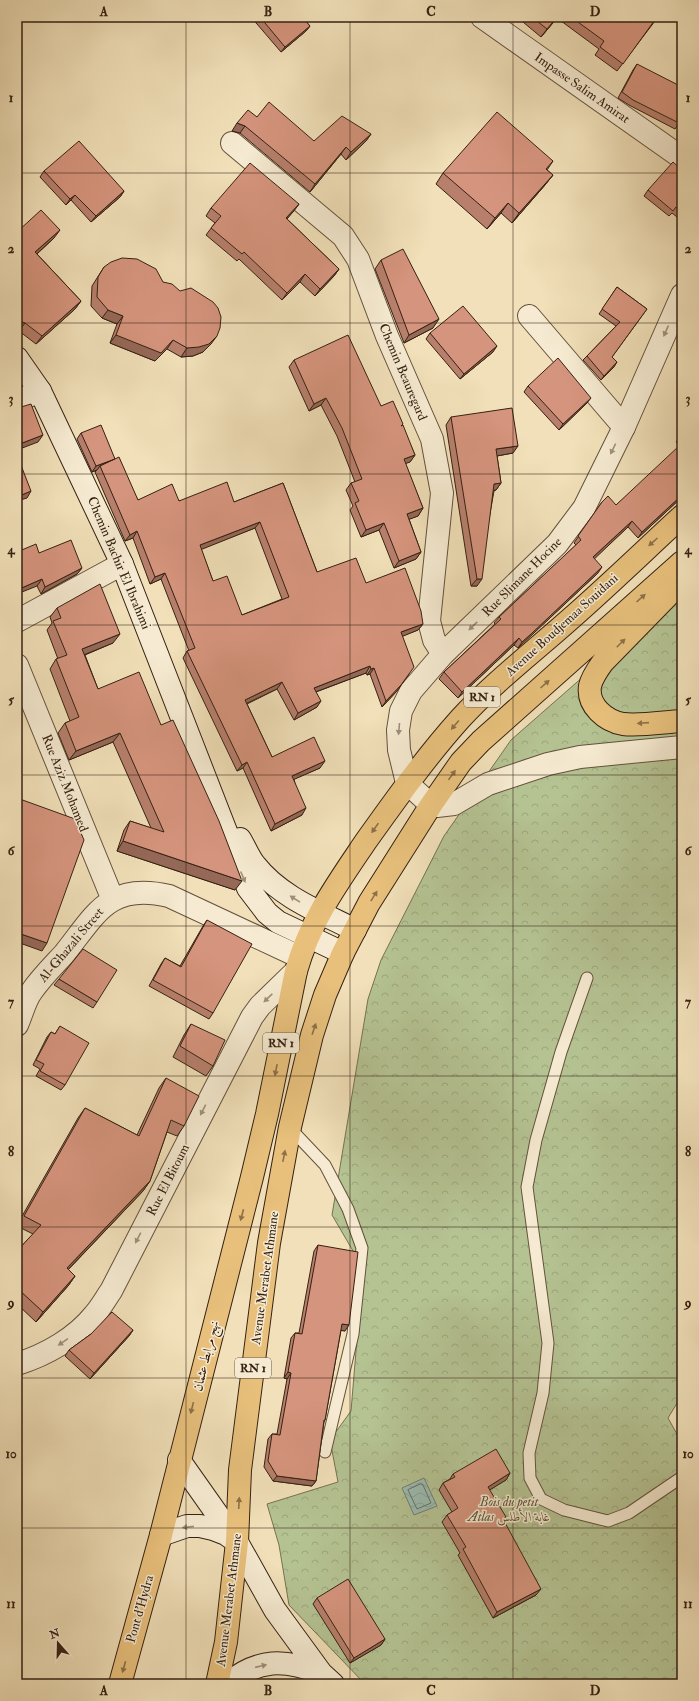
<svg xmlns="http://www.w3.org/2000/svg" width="699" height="1701" font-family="'IM FELL Double Pica',Amiri,serif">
  <defs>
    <pattern id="forest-crowns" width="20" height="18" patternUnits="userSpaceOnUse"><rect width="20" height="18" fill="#b5c393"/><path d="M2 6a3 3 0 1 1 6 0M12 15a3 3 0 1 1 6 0" fill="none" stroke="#9ca77e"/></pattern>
    <pattern id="water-waves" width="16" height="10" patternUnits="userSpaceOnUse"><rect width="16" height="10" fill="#9bbdb3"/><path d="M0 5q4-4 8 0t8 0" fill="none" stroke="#86a299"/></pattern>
  </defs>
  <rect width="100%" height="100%" fill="#f1e0b9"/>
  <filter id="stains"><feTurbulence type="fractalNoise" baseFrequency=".005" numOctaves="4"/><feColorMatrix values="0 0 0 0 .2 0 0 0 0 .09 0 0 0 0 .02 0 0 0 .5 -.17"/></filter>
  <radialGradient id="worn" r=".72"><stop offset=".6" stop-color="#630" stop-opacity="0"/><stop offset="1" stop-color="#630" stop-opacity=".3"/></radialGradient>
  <!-- forest -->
  <path fill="url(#forest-crowns)" stroke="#757252" d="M682,590v805l-14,23 14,25v241h-317l-76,-79 -10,-60 -12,-41 71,-22 -8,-42 21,-29 12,-143 -31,-53 36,-216 13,-39 63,-124 67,-96z"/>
  <!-- water -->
  <path fill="url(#water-waves)" stroke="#727f73" d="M424,1478l13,28 -23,9 -12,-27z"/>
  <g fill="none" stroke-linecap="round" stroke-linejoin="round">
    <!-- shore -->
    <path stroke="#686f62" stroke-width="1" d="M421,1484l2,1 8,18 -14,6 -9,-19z"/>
    <!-- service casing -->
    <g stroke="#64513c" stroke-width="13">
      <path id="service" d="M587,978l-26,74 -25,88 -9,47 21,156 -5,50 -14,60 1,25 11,21 23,11 44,11 21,-8 53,-36
        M290,1128l35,37 23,44 14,39 -9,86 -28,118"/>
    </g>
    <!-- minor casing -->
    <g stroke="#64513c" stroke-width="24">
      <path id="minor" d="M482,17l200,141
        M232,143l111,93 15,23 29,77 45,103 10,54 -13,128 5,19 9,14
        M529,316l95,111
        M17,401l23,-10
        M17,621l105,-57
        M17,665l96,235
        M17,1025c5,-11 8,-25 15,-34 9,-13 21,-25 32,-37 32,-40 45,-72 105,-58l131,61"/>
    </g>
    <!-- tertiary casing -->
    <g stroke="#64513c" stroke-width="24">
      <path id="tertiary" d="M682,295l-58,132 -40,81 -27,36 -114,110 -32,37 -10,20 -3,19 1,20 8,33 24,22 6,1 17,-2 34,-20 60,-20 32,-7 102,-10
        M17,1364c29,-9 59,-26 78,-50 6,-7 11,-16 16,-23l141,-274 8,-11 36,-35"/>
    </g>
    <!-- secondary casing -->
    <g stroke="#352112" stroke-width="24">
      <path id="secondary" d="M17,358l23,33 82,173 126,324 19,25 11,9 65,31
        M240,839c5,8 9,19 15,26 25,32 65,47 100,65
        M179,1460l55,78
        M161,1535l26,-9h13l13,3 13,5 11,8 38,68 46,63 12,11
        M227,1684c31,-26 58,-25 94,-11"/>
    </g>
    <!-- primary casing -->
    <g stroke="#352112" stroke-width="24">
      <path id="primary" d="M682,581l-79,81c-5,7 -11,15 -13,24 -3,20 16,35 33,38 18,2 41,-2 59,-3
        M120,1684l41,-149 91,-358 15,-63 29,-143c14,-50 41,-87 70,-130 30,-42 60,-84 94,-122 33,-36 72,-66 108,-98 39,-34 76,-70 114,-105
        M217,1684l9,-42 11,-100 3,-72 29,-227 21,-116 22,-92 13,-40 18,-42 26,-50 62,-98 30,-43 20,-21 201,-179"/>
    </g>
    <!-- service -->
    <use href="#service" stroke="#f6ebd2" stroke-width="11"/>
    <!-- minor -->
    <use href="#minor" stroke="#f6ebd2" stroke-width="22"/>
    <!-- tertiary -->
    <use href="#tertiary" stroke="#f6ebd2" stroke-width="22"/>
    <!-- secondary -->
    <use href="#secondary" stroke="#f6ebd2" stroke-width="22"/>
    <!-- primary -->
    <use href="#primary" stroke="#e8c07c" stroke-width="22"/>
  </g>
  <!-- wall -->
  <path fill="#b77f6c" stroke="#352112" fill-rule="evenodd" d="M251,17h51l8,9 -4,5 -25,21z
    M517,17h141l-41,54 -22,-16 4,-6 -42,-31 -16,19z
    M637,64l42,59 -4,6 -46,-24 -11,-7 15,-28z
    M257,117l57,24 57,-7 -5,7 -20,19 -5,-6 -31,38 -70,-59 -8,-2z
    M553,161l-6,9 6,5 -8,10 -33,38 -11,-10 -14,16 -51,-45 7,-11z
    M682,170v51l-10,-8 -3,3 -25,-20 4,-6z
    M44,171l80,20 -4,6 -29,25 -20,-22 -5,5 -26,-28z
    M299,204l-12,15 52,50 -5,7 -19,20 -15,-14 -18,18 -43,-41 -2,2 -31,-26 9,-12 -9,-7 5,-8z
    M17,232l37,6 -17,16 44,47 -6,8 -39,35 -17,-13 -2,-1z
    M381,260l52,68 -29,15 -29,-74z
    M104,267l59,15 48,62 -8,8 -10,4 -12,1 -14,-8 -12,12 -45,-18 7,-19 -15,-6 -11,-12 1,-20z
    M617,287l30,22 -35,48 2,10 -13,13 -18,-20 4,-4 29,-30 -17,-12z
    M430,333l63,19 -33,27 -34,-40z
    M294,360l87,46 21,20 13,29 -5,7 -5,1 18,45 -5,8 -9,3 12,33 -5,7 -22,9 -15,-38 -18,7 -11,-27 3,-4 -7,-16 5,-7 4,-1 -18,-46 -16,-31 -12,6 -20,-44z
    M528,386l59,17 -28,27 -35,-38z
    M451,417l62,36 -16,3 4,27 -5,7 -2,1 -17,95h-6l-25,-161z
    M81,433l34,26 23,41 96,2 49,-19 34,89 49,11 57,41 -5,6 -16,6 -5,55 -15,16 -12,-33 -3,1 -1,-2 -50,19 1,15 -23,13 -17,-31 -30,15 25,53 48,11 -26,11 8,36 -31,16 -28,-63 -6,3 -54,-113 4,-7h2l-28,-72 -11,5 -17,-46 -8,3 -30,-69 2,-2 -5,2 -15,-33zM255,528l27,71 -40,16 -29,-34 -12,-32z
    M682,435v13l-6,-6z
    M682,449v48l-44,41 -10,-11 -34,31 4,15 -72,67 -8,8 -4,-3 -56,53 -19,-19 5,-7 51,-48 -1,-1 5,-6 77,-72 -2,-2 28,-41 14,3z
    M39,553l43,15 -5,6 -36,20 -4,-8z
    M57,608l56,35 -28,12 13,34 63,36 74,165 -118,-39 7,-21 6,-9 21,7 -38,-86 -44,18 -11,-27 7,-10 5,-2 -20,-52 6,-10h2l-11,-29 5,-7 -2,-6z
    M207,920l6,93 -4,6 -60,-33 12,-22 4,-6 15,8 23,-40z
    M59,979l38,23 -4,6 -39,-23z
    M191,1024l22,42 -7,10 -33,-19 11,-22z
    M60,1026l5,59 -4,5 -25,-14 4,-7 -7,-4 14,-28 4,-5 4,2z
    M166,1078l18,48 -7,10 -10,-4 -17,49 -7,10 -75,79 7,6 -7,10 -32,36 -19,-18v-53l16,-17 -16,-8v-1l61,-107 7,-10 52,27 22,-47z
    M318,1245l27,86 -4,-1 -16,90 -1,2 -8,59 -4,5 -39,-5 -9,-14 4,-28 4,-5h5l10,-55 -3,-1 7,-40 4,-5h4l15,-82z
    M133,1330l-4,6 -39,43 -25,-23 4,-6 22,-16z
    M510,1473l-4,7 -17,10 15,31 32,74 -43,23 -35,-63 2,-2 -18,-31 5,-7 5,-3 -13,-22 4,-7 7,-4 3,-5z
    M317,1598l68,41 -4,6 -31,18 -37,-59z"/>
  <!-- shaded-wall -->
  <path fill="#956858" stroke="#352112" d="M557,17h1l-17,20 6,-8z
    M310,26l-4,5 -25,21 4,-5z
    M237,123l8,3 -5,7 -8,-2z
    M371,134l-5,7 -20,19 5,-8z
    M346,147l-5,7 -31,38 5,-8z
    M553,175l-8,10 -33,38 7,-10z
    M124,191l-4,6 -29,25 5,-6z
    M75,195l-4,5 -5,5 4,-6z
    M508,203l-7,10 -14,16 8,-11z
    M299,204l-5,7 -13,14 5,-7z
    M60,230l-6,8 -25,23 6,-9z
    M339,269l-5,7 -19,20 5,-7z
    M305,274l-5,8 -18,18 5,-7z
    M81,301l-6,8 -39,35 6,-8z
    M108,310l15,6 -6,8 -15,-6z
    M439,319l-6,9 -29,15 5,-8z
    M17,320l8,3 -6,8 -2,-1z
    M116,335l57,5 -6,9 -12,12 -45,-18z
    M217,336l-6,8 -8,8 -10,4 -12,1 6,-9z
    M497,346l-4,6 -33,27 4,-5z
    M617,362l-3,5 -13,13 3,-4z
    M326,398l-5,7 -12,6 5,-7z
    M591,398l-4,5 -28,27 4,-6z
    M43,435l-5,7 -21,8v-5z
    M518,446l-5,7 -22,4 5,-8z
    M415,455l-5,7 -11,4 5,-7z
    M115,459l-15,7 -3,4 -5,2 4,-6z
    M501,483l-5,7 -7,1 5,-7z
    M31,491l-4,7 -10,3v-4z
    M682,495v2l-44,41 4,-6z
    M423,508l-5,8 -16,6 5,-8z
    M632,521l-4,6 -39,37 4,-7z
    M260,522l-5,6 -60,24 5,-7z
    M384,523l-5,7 -18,7 5,-7z
    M137,531l-4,7 -8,3 5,-6z
    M421,552l-5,7 -22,9 5,-7z
    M602,567l-4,6 -80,75 4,-6z
    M82,568l-5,6 -36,20 4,-7z
    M165,573l-4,6 -11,5 5,-7z
    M42,579l-5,7 -20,8v-4z
    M477,579h5l-5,7h-6z
    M423,624l-5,6 -22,9 5,-7z
    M120,634l-7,9 -37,15 6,-9z
    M519,638l-5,7 -56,53 4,-6z
    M370,666l-4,7 -56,21 4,-6z
    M374,668l-4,6 -3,1 4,-6z
    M409,674l-12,17 -15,16 4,-6z
    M282,682l-5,7 -36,17 4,-6z
    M321,701l-4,6 -23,13 4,-7z
    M120,733l-7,9 -44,18 7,-9z
    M325,761l-5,7 -32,14 4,-6z
    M247,762l-4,6 -6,3 5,-6z
    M306,808l-4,7 -31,16 4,-7z
    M123,841l119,40 -7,9 -118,-39z
    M17,933h1l29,10 -5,8 -25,-9z
    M150,1181l-7,10 -83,87 7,-10z
    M75,1276l-7,10 -32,36 7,-10z
    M342,1324l7,1 -4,6 -7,-1z
    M133,1330l-4,6 -39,43 4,-6z
    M288,1372l3,1 -4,6 -3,-1z
    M510,1473l-4,7 -23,14 5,-7z
    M277,1476l39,5 -4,5 -39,-5z
    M541,1589l-5,6 -43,23 4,-6z
    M385,1639l-4,6 -31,18 4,-5z"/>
  <!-- building -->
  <path fill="#d5947d" stroke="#352112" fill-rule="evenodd" d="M260,17h42l8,9 -25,21z
    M532,17h25l-10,12z
    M571,17h86l-34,47 -23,-17 4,-6z
    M637,64l45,23v29l-3,7 -46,-23 -11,-8z
    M269,102l45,39 28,-25 29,18 -20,18 -5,-5 -31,37 -70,-58 -8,-3 11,-13 9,7z
    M497,112l56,49 -7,8 7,6 -34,38 -11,-10 -13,15 -52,-45z
    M79,141l45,50 -28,25 -21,-21 -5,4 -26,-28z
    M673,162l9,8v42l-6,-5 -3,4 -25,-21z
    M250,163l49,41 -13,14 53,51 -19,20 -15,-15 -18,19 -43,-41 -2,2 -31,-26 10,-12 -10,-8z
    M41,210l19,20 -25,22 46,49 -39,35 -17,-13 -8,-3v-21l4,-9 -4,-5v-53z
    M403,249l36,70 -30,16 -28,-75z
    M122,258l15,1 19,10 7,13 9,2 8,7 11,-3 22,14 5,6 3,9 -1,11 -3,8 -8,8 -10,3 -12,1 -14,-8 -12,13 -45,-18 7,-19 -15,-6 -11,-13 1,-20 6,-10 7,-5z
    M617,287l30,22 -35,48 5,5 -13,14 -17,-20 33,-34 -18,-13z
    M463,306l34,40 -33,28 -34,-41z
    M348,335l33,71 12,-5 10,23 -2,2 2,-1 12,30 -11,4 19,49 -16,6 14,38 -22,9 -15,-38 -18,7 -11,-27 4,-2 -8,-18 11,-4 -20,-51 -16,-30 -12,6 -20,-44z
    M558,358l33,40 -28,26 -35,-38z
    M31,404l12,31 -26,10v-39l4,1z
    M512,408l6,38 -22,3 5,34 -7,1 -12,95h-5l-26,-162z
    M101,425l14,34 -19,7 -15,-33z
    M679,446l3,3v46l-40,37 -10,-11 -39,36 9,10 -71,67 -9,8 -3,-4 -57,54 -18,-20 57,-53 -2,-2 82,-77 -3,-4 24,-34 6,-6 8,9z
    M17,455l14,36 -14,6z
    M119,457l19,43 34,-16 7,17 48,-19 7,20 49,-19 34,89 39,-14 10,25 39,-15 16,43 2,13 -22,8 13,35 -13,18 -15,16 -12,-33 -3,1 -1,-3 -56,22 7,13 -23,12 -16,-31 -37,18 27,57 42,-20 11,24 -33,15 14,32 -31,16 -28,-62 -5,3 -55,-114 8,-3 -30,-75 -10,4 -18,-46 -7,4 -30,-69zM260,522l29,75 -47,18 -15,-39 -14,5 -13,-36z
    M71,540l11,28 -37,19 -3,-8 -25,11v-38l19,-8 3,9z
    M100,584l20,50 -38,15 16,40 41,-17 22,53 12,-5 46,101 23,60 -119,-40 7,-20 34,11 -44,-99 -44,18 -11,-28 14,-6 -23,-58 11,-4 -14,-34 8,-3 -4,-10z
    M17,798l58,21 9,21 -37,103 -29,-10 -1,3z
    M207,920l45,24 -39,69 -60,-33 12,-22 16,9z
    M83,949l34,21 -20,32 -38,-23z
    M191,1024l34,16 -12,26 -33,-20z
    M60,1026l29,17 -24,42 -25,-14 4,-7 -8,-4 15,-28 4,2z
    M166,1078l33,18 -15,30 -13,-6 -21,61 -83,87 8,8 -32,36 -26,-24v-37l24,-26 -17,-9 61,-108 54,28z
    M318,1245l40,7 -9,73 -7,-1 -17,96h-1l-8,61 -39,-5 -9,-15 4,-27 8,1 11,-62 -3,-1 7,-39 7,1z
    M112,1312l21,18 -39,43 -25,-23 22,-16z
    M496,1449l14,24 -22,14 18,30 -3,2 38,70 -44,23 -34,-63 3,-2 -19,-32 11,-7 -15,-25 12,-6 -2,-3z
    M348,1579l37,60 -31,19 -37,-60z"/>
  <!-- one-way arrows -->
  <defs><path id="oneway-solid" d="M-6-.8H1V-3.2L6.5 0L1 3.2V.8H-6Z"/></defs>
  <g fill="#9f907c">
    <use href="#oneway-solid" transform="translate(666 331) rotate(114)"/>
    <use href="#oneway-solid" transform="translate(613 449) rotate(116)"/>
    <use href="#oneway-solid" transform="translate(473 626) rotate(136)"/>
    <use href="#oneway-solid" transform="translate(399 729) rotate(95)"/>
    <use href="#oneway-solid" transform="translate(243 877) rotate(67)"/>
    <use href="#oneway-solid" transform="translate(295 899) rotate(-148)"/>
    <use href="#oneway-solid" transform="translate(268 998) rotate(136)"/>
    <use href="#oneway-solid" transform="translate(203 1110) rotate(117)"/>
    <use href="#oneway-solid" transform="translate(138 1238) rotate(117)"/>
    <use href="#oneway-solid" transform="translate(63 1342) rotate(146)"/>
    <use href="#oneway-solid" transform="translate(188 1527) rotate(174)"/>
    <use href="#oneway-solid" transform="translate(261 1666) rotate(-13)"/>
  </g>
  <g fill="#8e7047">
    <use href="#oneway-solid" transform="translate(653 542) rotate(138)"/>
    <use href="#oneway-solid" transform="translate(641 598) rotate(-42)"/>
    <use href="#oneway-solid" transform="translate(621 643) rotate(-45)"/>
    <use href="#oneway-solid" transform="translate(545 684) rotate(-42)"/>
    <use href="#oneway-solid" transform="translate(643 723) rotate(176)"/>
    <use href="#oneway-solid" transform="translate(455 725) rotate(130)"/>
    <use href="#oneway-solid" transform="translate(452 775) rotate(-54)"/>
    <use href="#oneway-solid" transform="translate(375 828) rotate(125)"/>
    <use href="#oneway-solid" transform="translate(374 896) rotate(-58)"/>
    <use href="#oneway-solid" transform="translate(314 1029) rotate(-71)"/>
    <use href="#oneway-solid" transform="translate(276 1070) rotate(101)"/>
    <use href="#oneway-solid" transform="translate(284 1156) rotate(-79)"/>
    <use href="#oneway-solid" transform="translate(242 1215) rotate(105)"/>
    <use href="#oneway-solid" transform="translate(192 1408) rotate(104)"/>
    <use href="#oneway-solid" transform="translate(239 1503) rotate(-87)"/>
    <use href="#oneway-solid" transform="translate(124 1667) rotate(105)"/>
  </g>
  <!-- grid -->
  <path fill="none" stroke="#352112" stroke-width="1" stroke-opacity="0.55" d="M186,17v1667M350,17v1667M513,17v1667M17,173h665M17,323h665M17,474h665M17,625h665M17,775h665M17,926h665M17,1076h665M17,1227h665M17,1378h665M17,1528h665"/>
  <g text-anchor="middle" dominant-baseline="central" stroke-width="3" stroke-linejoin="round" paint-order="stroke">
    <!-- shield labels -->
    <g fill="#f6ebd2" stroke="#6f5e4c" stroke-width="1">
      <rect x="464" y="687" width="36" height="20" rx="3"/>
      <rect x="263" y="1033" width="36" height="20" rx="3"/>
      <rect x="235" y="1358" width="36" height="20" rx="3"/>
    </g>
    <g font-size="12" font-weight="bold" fill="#352112">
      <text x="482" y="697">RN 1</text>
      <text x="281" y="1043">RN 1</text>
      <text x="253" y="1368">RN 1</text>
    </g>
    <!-- street labels -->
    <g font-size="13" fill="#352112" stroke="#f6ebd2">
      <text transform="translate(582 88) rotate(35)">Impasse Salim Amirat</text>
      <text transform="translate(403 372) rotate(67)">Chemin Beauregard</text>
      <text transform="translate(119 563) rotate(67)">Chemin Bachir El Ibrahimi</text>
      <text transform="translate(522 577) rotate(-45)">Rue Slimane Hocine</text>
      <text transform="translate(562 625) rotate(-42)">Avenue Boudjemaa Souidani</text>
      <text transform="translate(65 783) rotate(68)">Rue Aziz Mohamed</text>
      <text transform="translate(71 945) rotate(-50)">Al-Ghazali Street</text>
      <text transform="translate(168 1180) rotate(-63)">Rue El Bitoum</text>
      <text transform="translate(265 1278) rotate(-82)">Avenue Merabet Athmane</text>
      <text transform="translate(206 1356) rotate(-76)">نهج مرابط عثمان</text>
      <text transform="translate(229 1600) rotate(-83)">Avenue Merabet Athmane</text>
      <text transform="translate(140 1609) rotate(-74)">Pont d'Hydra</text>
    </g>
    <!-- park labels -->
    <g font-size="13" font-style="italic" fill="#5b5239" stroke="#f6ebd2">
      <text x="509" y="1502">Bois du petit<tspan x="509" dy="15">Atlas غابة الأطلس</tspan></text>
    </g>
  </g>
  <!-- margin -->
  <rect width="699" height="1701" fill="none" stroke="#f1e0b9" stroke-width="44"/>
  <!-- north arrow -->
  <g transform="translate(58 1643) rotate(340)" stroke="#f6ebd2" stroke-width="3" paint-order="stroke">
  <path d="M0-3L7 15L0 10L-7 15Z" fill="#352112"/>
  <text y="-6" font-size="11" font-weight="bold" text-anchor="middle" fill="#352112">N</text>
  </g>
  <rect x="22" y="22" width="655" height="1657" fill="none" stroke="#352112" stroke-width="1.5"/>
  <g font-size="13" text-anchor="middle" font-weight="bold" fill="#352112">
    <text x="104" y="16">A</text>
    <text x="268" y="16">B</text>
    <text x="431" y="16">C</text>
    <text x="595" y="16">D</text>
    <text x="11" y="102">1</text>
    <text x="688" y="102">1</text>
    <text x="11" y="253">2</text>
    <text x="688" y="253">2</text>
    <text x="11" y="403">3</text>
    <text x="688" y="403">3</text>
    <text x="11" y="554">4</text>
    <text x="688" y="554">4</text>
    <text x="11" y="704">5</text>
    <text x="688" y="704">5</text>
    <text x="11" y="855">6</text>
    <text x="688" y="855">6</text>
    <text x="11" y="1006">7</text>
    <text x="688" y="1006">7</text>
    <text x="11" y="1156">8</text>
    <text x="688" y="1156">8</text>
    <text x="11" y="1307">9</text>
    <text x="688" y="1307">9</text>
    <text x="11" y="1458">10</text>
    <text x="688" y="1458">10</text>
    <text x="11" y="1608">11</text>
    <text x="688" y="1608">11</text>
    <text x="104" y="1695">A</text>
    <text x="268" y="1695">B</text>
    <text x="431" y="1695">C</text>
    <text x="595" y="1695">D</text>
  </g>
  <rect width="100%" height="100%" filter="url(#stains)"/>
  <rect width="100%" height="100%" fill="url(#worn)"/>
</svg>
